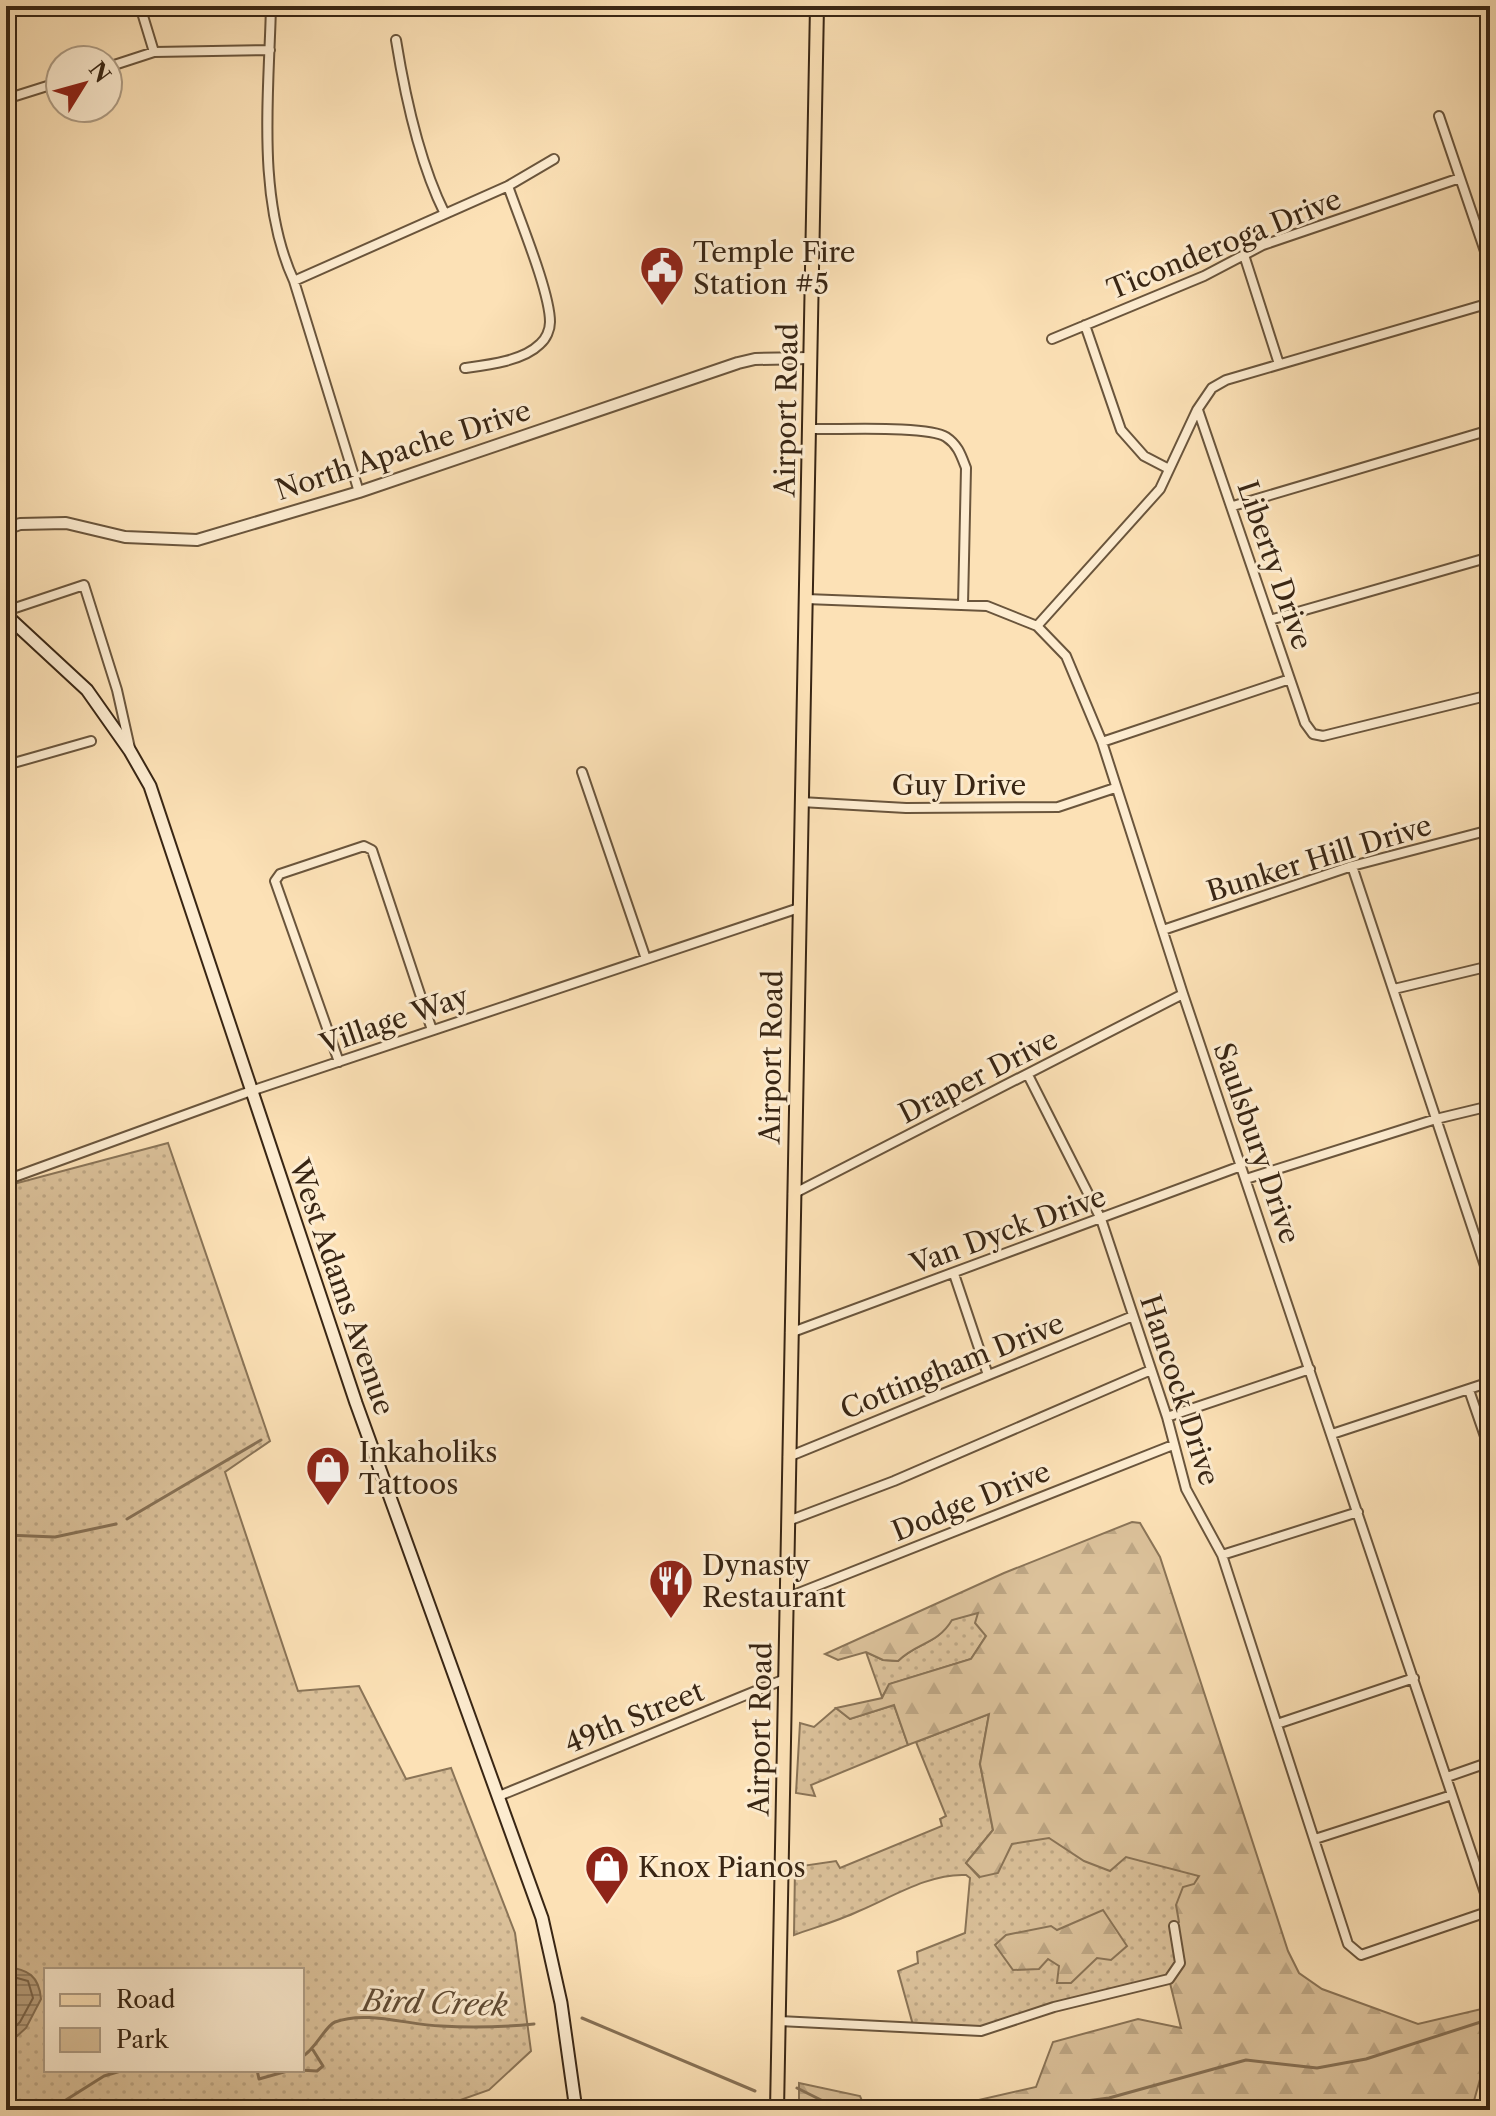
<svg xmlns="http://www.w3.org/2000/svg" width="1496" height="2116" font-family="'Libre Caslon Text',serif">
  <defs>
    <pattern id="green-dots" width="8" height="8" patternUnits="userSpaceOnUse" patternTransform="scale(2)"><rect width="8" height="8" fill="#dbc19a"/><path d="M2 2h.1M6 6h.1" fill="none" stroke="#bda684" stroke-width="1.8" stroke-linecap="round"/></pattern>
    <pattern id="forest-firs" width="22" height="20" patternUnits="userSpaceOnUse" patternTransform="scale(2)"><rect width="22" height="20" fill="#dbc19a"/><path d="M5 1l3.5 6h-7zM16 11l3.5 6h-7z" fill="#bda684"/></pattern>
    <pattern id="water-rules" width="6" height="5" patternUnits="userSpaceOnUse" patternTransform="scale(2)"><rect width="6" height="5" fill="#baa17f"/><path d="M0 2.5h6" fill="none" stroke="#988367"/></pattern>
  </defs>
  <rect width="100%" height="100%" fill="#fce1b6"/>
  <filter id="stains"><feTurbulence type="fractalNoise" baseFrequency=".0025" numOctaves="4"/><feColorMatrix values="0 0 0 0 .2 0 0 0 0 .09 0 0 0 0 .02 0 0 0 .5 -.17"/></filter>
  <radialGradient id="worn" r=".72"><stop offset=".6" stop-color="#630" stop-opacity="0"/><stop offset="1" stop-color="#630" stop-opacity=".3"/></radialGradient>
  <!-- green -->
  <path fill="url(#green-dots)" stroke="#8a7457" stroke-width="2" fill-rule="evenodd" d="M168,1143l102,298 -45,31 73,219 61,-5 47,93 45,-11 64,165 16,118 -42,39 -57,20h-426v-924zM46,1970h256v100h-256z
    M978,1612l8,24 -15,23 -81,25 -8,13 -16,-45 17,8 15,1c19,-19 39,-16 53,-41z
    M894,1705l14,40 -97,40 4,11 -19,-3 4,-70 14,4 22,-19 14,11z
    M989,1714l-9,50 13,66 -27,33 13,14 25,-86 195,85 -20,46 1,41 -11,16 -115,28 -73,24 -68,-6 -15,-54 20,-8 -1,-11 48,-19 5,-55 -4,-3c-36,-2 -74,22 -107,36 -21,10 -43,16 -65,24l1,-68 41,-6 4,7 102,-42 -2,-7 6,-3 -30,-74z"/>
  <!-- forest -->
  <path fill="url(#forest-firs)" stroke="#8a7457" stroke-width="2" d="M1132,1522l8,1 20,34 128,394 11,22 23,16 96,35 72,-17v63l-8,2 -10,36 -537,2 101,-23 17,-45 85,-23 43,9 -12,-49 11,-16 -6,-37 5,-4 -3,-17 7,-18 11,-3 5,-8 -73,-19 -16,14 -26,-10 -35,-23 -37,6 -14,29 -18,4 -14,-14 27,-33 -13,-66 9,-50 -81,31 -14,-40 -44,14 -14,-11 46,-10 7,-14 82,-25 15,-23 -11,-13 3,-10 -26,7c-15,25 -35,22 -54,41l-15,-1 -17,-8 -28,8 -13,-6 179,-81z
    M1103,1910l24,36 -16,14 -14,-2 -26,25h-14l2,-17 -11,-7 -9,10 -26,1 -18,-25 11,-10 45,-9 6,4z
    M799,2083l61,13 6,14h-67z"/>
  <!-- water -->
  <path fill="url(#water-rules)" stroke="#867054" stroke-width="2" d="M6,1967c22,2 33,9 35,32l-15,29 -20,18z"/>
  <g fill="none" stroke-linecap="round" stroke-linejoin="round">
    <!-- shore -->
    <path stroke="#7a644a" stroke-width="2" d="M6,1975l22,6 5,17 -13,24 -14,14"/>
    <!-- stream -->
    <path stroke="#867054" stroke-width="3" d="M127,1519l134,-79
      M6,1535l49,2 61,-13
      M6,1784l5,-1
      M582,2018l173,73
      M302,2057c14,-8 23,-31 33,-35 31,-12 73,3 106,4 31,2 62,1 93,-2
      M257,2070l2,9 32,-9
      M299,2070l18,1 6,-5 -10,-16
      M797,2088l44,22
      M50,2110l54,-34 20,-6
      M1061,2110l10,-7 38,-5 137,-38 71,8 49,-9 124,-40"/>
    <!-- minor casing -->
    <g stroke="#6a553c" stroke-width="12">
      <path id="minor" d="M140,6l14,46
        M271,6c-2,88 -15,193 23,275l65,211
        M396,40c9,56 23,122 49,174
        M108,67l46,-15 116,-2
        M6,99l54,-17
        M1439,116l51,150
        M1244,255l35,109
        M294,281l214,-95 46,-27
        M1085,325l36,105 23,26 25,13
        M1052,339l152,-63 59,-31 197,-67
        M465,368c23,-3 58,-7 75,-24 6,-5 10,-14 10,-22 0,-30 -31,-104 -42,-136
        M1198,410l107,313 8,11 10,2 167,-41
        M810,429c26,1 118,-4 136,8 12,8 15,18 20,31l-3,137
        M1233,506l257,-76
        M806,599l181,7 50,20 29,30 36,86 81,252 307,914
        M6,611l78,-26 33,105 13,58
        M1270,620l220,-63
        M1037,626l123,-137 37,-79 15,-22 14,-8 264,-77
        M1102,742l188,-63
        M10,764l81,-23
        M582,772l64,187
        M801,802l105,6 152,-1 57,-19
        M1352,866l138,415
        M1163,930l189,-64 138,-36
        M1394,989l96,-23
        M339,1062l-64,-181 5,-7 84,-28 8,4 60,180
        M1028,1075l73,144 66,198 19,72 36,66 126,389 13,11 129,-44
        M1246,1179l190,-60 54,-13
        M6,1180l245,-89 548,-183
        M793,1194l390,-200
        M954,1274l34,101
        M790,1333l451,-167
        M1469,1390l21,61
        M1167,1417l143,-48
        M1332,1434l158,-52
        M788,1457l345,-141
        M788,1521l106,-40 257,-111
        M1222,1555l136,-43
        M786,1598l387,-153
        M1277,1724l137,-46
        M1447,1777l43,-15
        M499,1796l286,-117
        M1315,1839l137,-44
        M779,2021l202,10 73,-24 115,-28 11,-16 -6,-37"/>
    </g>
    <!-- tertiary casing -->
    <g stroke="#6a553c" stroke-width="14">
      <path id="tertiary" d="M6,529l14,-5 46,-1 59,14 72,3 162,-48 379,-129 17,-4 56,-1"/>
    </g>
    <!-- secondary casing -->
    <g stroke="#392614" stroke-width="15">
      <path id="secondary" d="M6,615l81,75 43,61 20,35 206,617 186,515 19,85 15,107"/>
    </g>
    <!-- primary casing -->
    <g stroke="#392614" stroke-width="16">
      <path id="primary" d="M777,2110l40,-2104"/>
    </g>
    <!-- minor -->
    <use href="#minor" stroke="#fdecd0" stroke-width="8"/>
    <!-- tertiary -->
    <use href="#tertiary" stroke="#fdecd0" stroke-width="10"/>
    <!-- secondary -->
    <use href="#secondary" stroke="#fdecd0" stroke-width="11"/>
    <!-- primary -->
    <use href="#primary" stroke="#fce1b6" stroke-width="12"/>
  </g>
  <!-- icons -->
  <defs>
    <g id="civic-pin" transform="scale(2.3)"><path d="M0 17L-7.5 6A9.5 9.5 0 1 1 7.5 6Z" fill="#8f2418" stroke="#fdecd0"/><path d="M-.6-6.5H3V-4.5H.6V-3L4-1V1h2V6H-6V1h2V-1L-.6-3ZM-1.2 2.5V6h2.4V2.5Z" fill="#fff"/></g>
    <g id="shop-pin" transform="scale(2.3)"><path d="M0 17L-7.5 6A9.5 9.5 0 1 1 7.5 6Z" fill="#8f2418" stroke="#fdecd0"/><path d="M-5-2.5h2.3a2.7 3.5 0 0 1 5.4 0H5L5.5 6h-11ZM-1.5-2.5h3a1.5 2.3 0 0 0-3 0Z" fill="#fff"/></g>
    <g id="restaurant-pin" transform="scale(2.3)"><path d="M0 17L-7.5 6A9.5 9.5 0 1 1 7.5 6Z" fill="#8f2418" stroke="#fdecd0"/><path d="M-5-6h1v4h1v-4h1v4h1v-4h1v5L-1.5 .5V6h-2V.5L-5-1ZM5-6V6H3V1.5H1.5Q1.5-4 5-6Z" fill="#fff"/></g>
  </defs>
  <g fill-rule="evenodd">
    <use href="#civic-pin" x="662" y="268"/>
    <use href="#shop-pin" x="328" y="1468"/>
    <use href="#restaurant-pin" x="671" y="1581"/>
    <use href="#shop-pin" x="607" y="1867"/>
  </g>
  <g text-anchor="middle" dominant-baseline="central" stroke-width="6" stroke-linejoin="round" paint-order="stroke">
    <!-- street labels -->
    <g font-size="28" fill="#392614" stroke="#fdecd0">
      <text transform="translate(1224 244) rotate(-22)">Ticonderoga Drive</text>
      <text transform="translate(786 410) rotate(-89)">Airport Road</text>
      <text transform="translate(403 450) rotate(-18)">North Apache Drive</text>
      <text transform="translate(1275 565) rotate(71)">Liberty Drive</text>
      <text x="959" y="785">Guy Drive</text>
      <text transform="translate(1319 858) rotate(-17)">Bunker Hill Drive</text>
      <text transform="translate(394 1020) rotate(-19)">Village Way</text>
      <text transform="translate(771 1057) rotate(-89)">Airport Road</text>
      <text transform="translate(978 1076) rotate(-27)">Draper Drive</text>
      <text transform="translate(1257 1143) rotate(71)">Saulsbury Drive</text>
      <text transform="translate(1008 1230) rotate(-20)">Van Dyck Drive</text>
      <text transform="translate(342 1287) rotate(71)">West Adams Avenue</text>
      <text transform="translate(952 1366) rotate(-22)">Cottingham Drive</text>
      <text transform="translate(1180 1390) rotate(72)">Hancock Drive</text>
      <text transform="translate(971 1501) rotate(-22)">Dodge Drive</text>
      <text transform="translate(634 1717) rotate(-22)">49th Street</text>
      <text transform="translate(760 1729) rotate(-89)">Airport Road</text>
    </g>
    <!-- poi labels -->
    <g font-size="28" fill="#392614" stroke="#fdecd0" text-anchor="start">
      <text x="693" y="252">Temple Fire<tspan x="693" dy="32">Station #5</tspan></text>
      <text x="359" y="1452">Inkaholiks<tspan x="359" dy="32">Tattoos</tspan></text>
      <text x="702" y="1565">Dynasty<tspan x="702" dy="32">Restaurant</tspan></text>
      <text x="638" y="1867">Knox Pianos</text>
    </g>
    <!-- water labels -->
    <g font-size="30" font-style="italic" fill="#604b34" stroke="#fdecd0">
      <text transform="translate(435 2003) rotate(2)">Bird Creek</text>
    </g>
  </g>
  <!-- margin -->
  <rect width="1496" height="2116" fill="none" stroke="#fce1b6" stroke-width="32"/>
  <rect x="8" y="8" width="1480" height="2100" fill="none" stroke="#392614" stroke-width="4"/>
  <rect x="16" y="16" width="1464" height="2084" fill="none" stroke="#392614" stroke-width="2"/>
  <!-- legend -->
  <rect x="44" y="1968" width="260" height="104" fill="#fdecd0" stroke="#af9d85" stroke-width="2"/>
  <rect x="60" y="1994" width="40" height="12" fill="#fce1b6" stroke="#af9d85" stroke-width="2"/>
  <text x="116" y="2008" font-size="24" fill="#392614">Road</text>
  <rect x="60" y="2028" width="40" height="24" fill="#dbc19a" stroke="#af9d85" stroke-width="2"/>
  <text x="116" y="2048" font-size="24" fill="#392614">Park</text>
  <!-- north arrow -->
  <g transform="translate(84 84) rotate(53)"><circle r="38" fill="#fdecd0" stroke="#af9d85" stroke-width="2"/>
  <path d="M0-6L14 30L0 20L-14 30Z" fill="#8f2418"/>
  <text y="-12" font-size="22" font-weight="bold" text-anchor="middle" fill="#392614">N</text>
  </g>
  <rect width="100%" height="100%" filter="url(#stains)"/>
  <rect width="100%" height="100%" fill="url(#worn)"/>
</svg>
